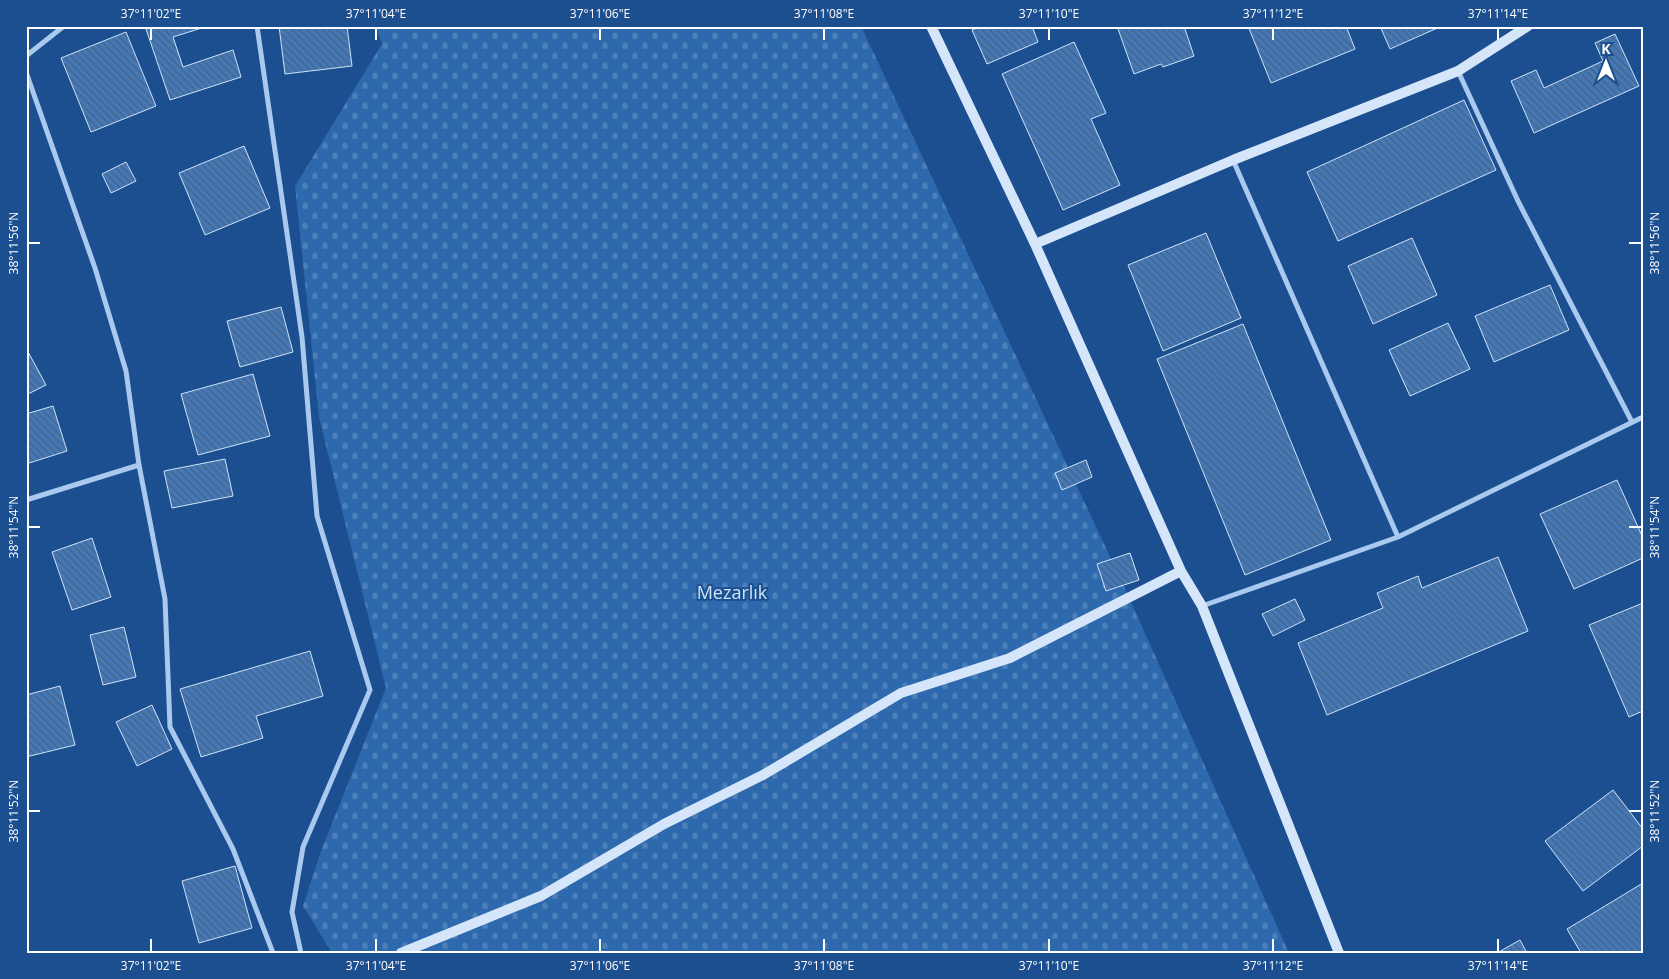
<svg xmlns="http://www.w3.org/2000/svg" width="1669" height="979" font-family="'Open Sans',sans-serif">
  <defs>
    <pattern id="cemetery-stones" width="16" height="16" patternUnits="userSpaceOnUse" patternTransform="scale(1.25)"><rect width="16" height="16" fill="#2e69ad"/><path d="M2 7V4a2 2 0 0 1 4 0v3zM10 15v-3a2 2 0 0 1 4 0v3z" fill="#4d80b9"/></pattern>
    <pattern id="building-back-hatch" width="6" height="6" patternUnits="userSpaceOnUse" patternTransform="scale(1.25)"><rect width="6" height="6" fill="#4478b7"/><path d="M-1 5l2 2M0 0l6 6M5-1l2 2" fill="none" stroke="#486282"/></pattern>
  </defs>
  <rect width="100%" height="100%" fill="#1b4f8f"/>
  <!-- cemetery -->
  <path fill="url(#cemetery-stones)" d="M376,26h485l260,554 168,373h-957l-29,-47 18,-55 65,-163 -67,-271 -24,-231 87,-142z"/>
  <!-- building -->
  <path fill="url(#building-back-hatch)" stroke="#cfe3fa" d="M145,26h63l-35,11 10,30 50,-17 8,27 -71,23z
    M279,26h68l5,40 -67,8z
    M982,26h50l6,16 -51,22 -15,-34z
    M1117,26h67l10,30 -31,11 -2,-3 -27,10z
    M1248,26h98l9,23 -84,34z
    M1380,26h62l-52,23z
    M126,32l30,74 -65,26 -30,-74z
    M1615,34l24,52 -105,47 -23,-52 25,-11 8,18 59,-27 -8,-18z
    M1074,42l32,71 -15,6 29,66 -57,25 -61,-136z
    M1464,100l32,70 -158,71 -31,-69z
    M244,146l26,62 -65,27 -26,-62z
    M126,162l10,19 -25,12 -9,-19z
    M1206,233l35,85 -78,33 -35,-86z
    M1412,238l25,57 -64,29 -25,-58z
    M1550,285l19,45 -75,32 -19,-46z
    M281,307l12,45 -53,15 -13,-46z
    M1448,323l22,46 -60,27 -21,-46z
    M1243,324l88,216 -86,35 -88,-216z
    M26,348l20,37 -20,10z
    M253,374l17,62 -72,19 -17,-61z
    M53,406l14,45 -41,13v-50z
    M225,459l8,37 -61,12 -8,-37z
    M1086,460l6,17 -30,13 -7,-17z
    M1617,480l26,58v20l-69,31 -34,-75z
    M92,538l19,59 -39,13 -20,-58z
    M1130,553l9,27 -33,11 -9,-27z
    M1498,557l30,74 -201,84 -29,-72 85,-35 -6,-15 41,-17 4,12z
    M1295,599l10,21 -32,16 -11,-22z
    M1643,603v108l-14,6 -40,-92z
    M124,627l12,50 -33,8 -13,-50z
    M310,651l13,45 -67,20 7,22 -62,19 -21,-68z
    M60,686l15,59 -49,12v-62z
    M152,705l20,44 -35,17 -21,-44z
    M1613,790l30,39v17l-60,45 -38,-50z
    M235,866l17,62 -53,15 -17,-62z
    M1643,883v70h-62l-14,-24z
    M1520,940l7,13h-30z"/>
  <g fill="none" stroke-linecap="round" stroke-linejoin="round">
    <!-- street -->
    <path stroke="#a9c9ee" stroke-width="5" d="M257,26l45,311 15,179 53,174 -67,157 -11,65 9,41
      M26,56l38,-30
      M1458,71l60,130 114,221
      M26,72l69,196 31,103 13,94 26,134 5,128 63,122 40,104
      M1233,160l165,377
      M26,500l113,-35
      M1202,606l196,-69 245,-120"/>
    <!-- secondary -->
    <path stroke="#d6e6fa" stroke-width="10" d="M931,26l104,218 146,327 21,35 137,347
      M1035,244l198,-84 225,-89 70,-45
      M401,953l140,-57 123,-72 99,-49 138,-82 109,-35 171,-87"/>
  </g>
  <!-- ticks -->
  <path fill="none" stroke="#fff" stroke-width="2" d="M151,28v12M376,28v12M600,28v12M824,28v12M1049,28v12M1273,28v12M1498,28v12M28,243h12M1629,243h13M28,527h12M1629,527h13M28,811h12M1629,811h13M151,939v13M376,939v13M600,939v13M824,939v13M1049,939v13M1273,939v13M1498,939v13"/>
  <g text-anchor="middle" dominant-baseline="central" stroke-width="4" stroke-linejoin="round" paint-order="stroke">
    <!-- park labels -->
    <g font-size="18" fill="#cfe3fa" stroke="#1b4f8f">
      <text x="732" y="592">Mezarlık</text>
    </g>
  </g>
  <!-- border -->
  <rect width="1669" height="979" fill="none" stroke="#1b4f8f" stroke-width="55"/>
  <!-- north arrow -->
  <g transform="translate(1606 62)" stroke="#1b4f8f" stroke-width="4" paint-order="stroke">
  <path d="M0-4L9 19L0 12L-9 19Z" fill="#ffffff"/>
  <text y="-8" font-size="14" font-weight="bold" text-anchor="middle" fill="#ffffff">K</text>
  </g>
  <rect x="28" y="28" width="1614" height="924" fill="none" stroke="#fff" stroke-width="2"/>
  <g font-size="12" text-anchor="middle" fill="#fff">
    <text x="151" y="18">37°11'02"E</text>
    <text x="376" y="18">37°11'04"E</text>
    <text x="600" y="18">37°11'06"E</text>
    <text x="824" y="18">37°11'08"E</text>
    <text x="1049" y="18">37°11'10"E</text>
    <text x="1273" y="18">37°11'12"E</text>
    <text x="1498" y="18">37°11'14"E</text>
    <text transform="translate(14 243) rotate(-90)" y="4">38°11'56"N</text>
    <text transform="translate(1655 243) rotate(-90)" y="4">38°11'56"N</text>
    <text transform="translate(14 527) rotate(-90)" y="4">38°11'54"N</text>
    <text transform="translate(1655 527) rotate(-90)" y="4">38°11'54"N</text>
    <text transform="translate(14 811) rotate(-90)" y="4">38°11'52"N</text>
    <text transform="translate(1655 811) rotate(-90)" y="4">38°11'52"N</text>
    <text x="151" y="970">37°11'02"E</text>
    <text x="376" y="970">37°11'04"E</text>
    <text x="600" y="970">37°11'06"E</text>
    <text x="824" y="970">37°11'08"E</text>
    <text x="1049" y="970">37°11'10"E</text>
    <text x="1273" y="970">37°11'12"E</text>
    <text x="1498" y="970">37°11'14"E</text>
  </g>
</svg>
